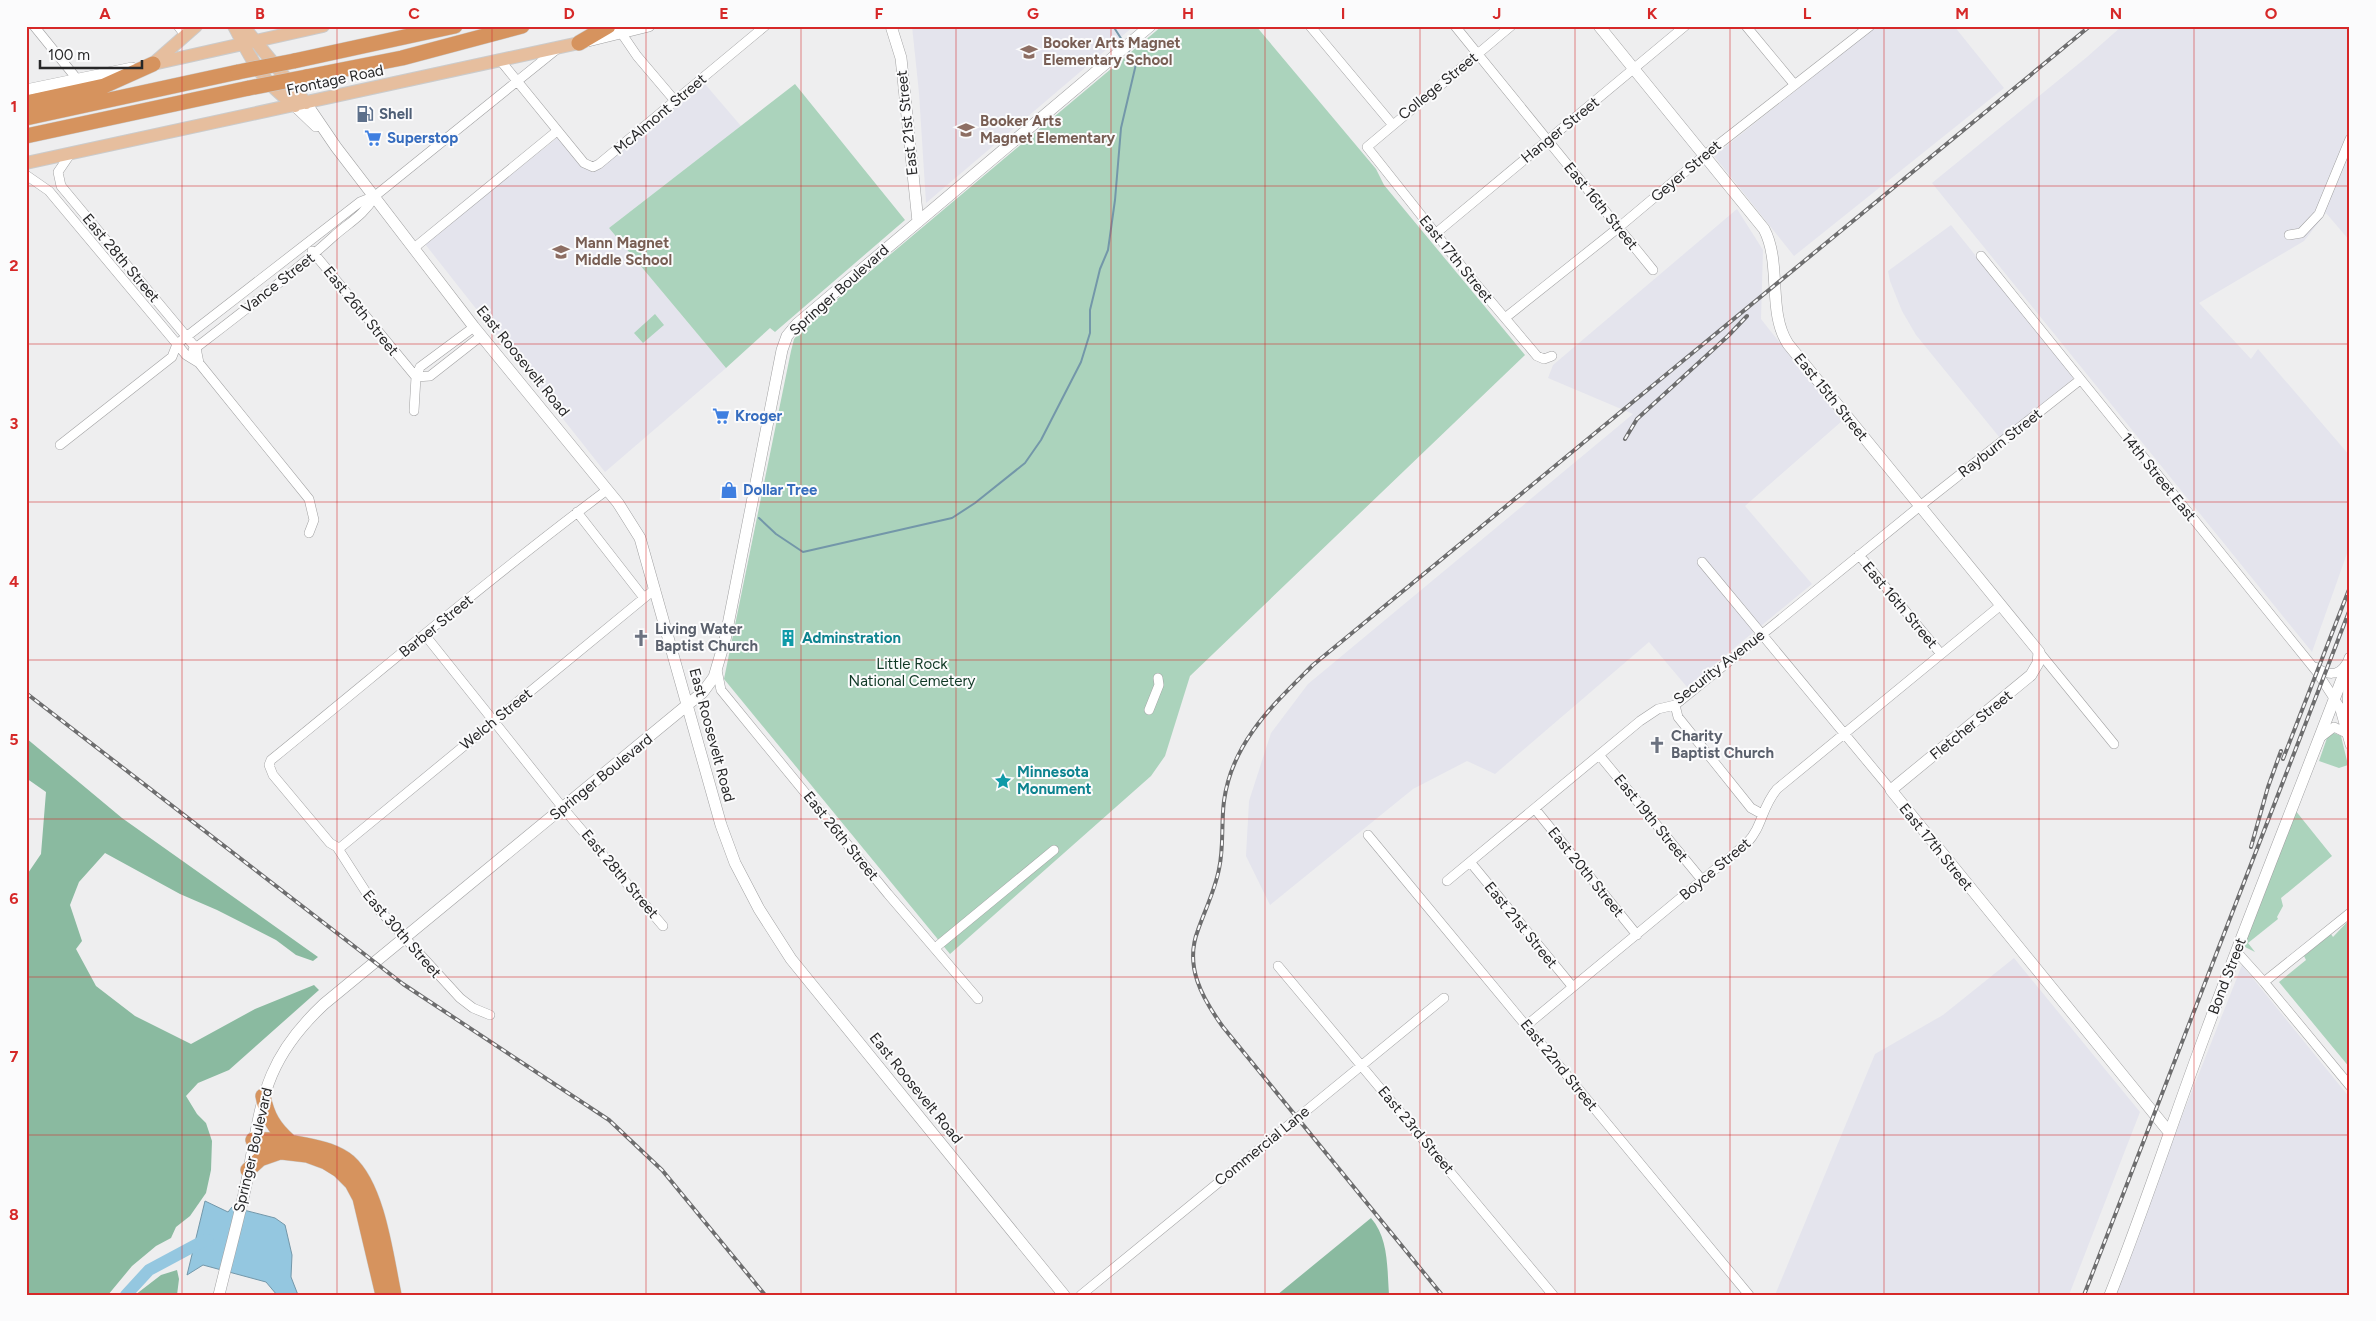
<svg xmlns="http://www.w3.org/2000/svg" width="2376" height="1321" font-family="Figtree,sans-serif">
  <rect width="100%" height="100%" fill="#eeeeef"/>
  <!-- built -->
  <path fill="#e4e4ed" d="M912,26h222l-208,177 -7,-110z
    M1876,26h78l50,62 -210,168 -80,-100z
    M2122,26h228v215l-24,-28 -22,28 -105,62 52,56 7,-10 92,107v89l-38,107 -380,-469 155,-126z
    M705,84l36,42 -132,102 117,140 -121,104 -180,-228 132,-106 38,32z
    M1737,209l26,41 -2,69 81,102 -97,85 67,78 -125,103 -38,-45 -154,132 -28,-13 -54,28 -143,116 -24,-49 3,-55 22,-68 37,-49 325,-270 -85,-36 5,-13z
    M1951,225l123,153 -74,60 -84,-103 -14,-24 -12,-30 -2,-10z
    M2014,958l126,154 -71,183h-294l100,-241 68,-39z
    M2242,965l108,133v197h-234l57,-156z"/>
  <!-- green -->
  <path fill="#abd3bc" d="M1162,26h94l120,143 8,16 141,170 -335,321 -25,80 -14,20 -201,178 -226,-275 67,-328 3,-12 10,-12z
    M795,84l110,136 -130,112 -5,-4 -44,40 -117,-140z
    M655,314l9,11 -21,18 -9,-10z
    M2334,733l7,3 7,29 -9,3 -20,-7 8,-23z
    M2295,810l37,46 -51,42 2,8 -6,11 1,2 -30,24 7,9 -12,-6z
    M2350,919v149l-71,-86 27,-22 -2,-4 27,-22 2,3z"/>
  <!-- forest -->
  <path fill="#8abaa0" d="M26,738l96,80 196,139 -5,4 -17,-6 -20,-15 -59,-30 -37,-16 -75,-41 -26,29 -9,23 12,36 -6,8 20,37 39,30 56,28 64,-35 59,-24 5,5 -90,80 -31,13 -12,13 11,18 9,9 6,18 -1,29 -5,23 -16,23 -14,11 -5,11 -15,8 -24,20 -24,29h-82v-419l15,-22 5,-62 -20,-14z
    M1371,1218c18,21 16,50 18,77h-112z
    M177,1270l2,9 -2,16h-42l26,-20z"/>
  <!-- water -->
  <path fill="#94c7e0" stroke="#7397a9" d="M205,1201l23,11 4,-5 43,11 10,7 7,30 -1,22 7,18h-21l-11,-13 -63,-17 -16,10z"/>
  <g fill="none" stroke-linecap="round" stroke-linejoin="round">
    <!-- stream -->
    <path stroke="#7397a9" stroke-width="2" d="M1113,26l11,17
      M759,518l17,16 27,18 149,-34 23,-15 50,-40 16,-23 40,-78 9,-29v-23l10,-41 8,-19 7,-50 6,-72 15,-64 -9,-15"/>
    <!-- river -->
    <path stroke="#94c7e0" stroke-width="12" d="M126,1295l23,-25 56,-30h3"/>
    <!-- street casing -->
    <g stroke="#a1a1a2" stroke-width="10">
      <path id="street" d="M34,26l43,53
        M178,26l7,9
        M1310,26l82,98
        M1455,26l198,244
        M1511,26l-144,121 104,131 66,78 7,3 8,-3
        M1746,26l48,58
        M622,34l15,22 39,46
        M500,60l84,103 9,4 6,-3 166,-138
        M71,153l-13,19 3,14 135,162 3,15
        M26,175l23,16 128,153 9,11 13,8 110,136 5,21 -5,13
        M1435,234l250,-208
        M2289,235l12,-2 18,-19 31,-75
        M414,248l143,-117
        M312,251l104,126
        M1981,256l336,416 22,34 11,39
        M1505,318l113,-90 87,-73 165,-129
        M193,350c48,-37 97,-74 141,-114 16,-14 30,-21 41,-40
        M416,377l14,-1 51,-40
        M414,411l2,-34 4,-10 54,-40
        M60,445l112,-88 5,-13 183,-142 15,-6 182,-147
        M577,512l67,86
        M1859,555l82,99
        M1702,562l189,228
        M425,635l138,173 100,118
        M2039,652l75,92
        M2315,667c12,8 23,10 31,-3
        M717,670l4,20 167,204 90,105
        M1675,705l3,12 73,91 11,6
        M1149,710l10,-25 -1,-7
        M2347,724l1,-52
        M2321,737l13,-10 14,7
        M1600,756l102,124
        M1535,809l102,126
        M1368,835l381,460
        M337,847h4l314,-258
        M1471,863l101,123
        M1447,881l193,-160 18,-12 17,-4 245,-199 160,-126
        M2350,913l-86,69 86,104
        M935,948l119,-98
        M2236,951l28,31
        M1278,966l275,329
        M490,1015l-17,-7 -13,-10 -87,-95 -36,-56 -7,-4 -57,-68 -4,-10 2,-5c111,-90 221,-184 336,-270
        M1527,1025l220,-182c16,-17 14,-35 30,-54l224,-184
        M1081,1295l363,-297"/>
    </g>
    <!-- secondary casing -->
    <g stroke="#a1a1a2" stroke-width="12">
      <path id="secondary" d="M891,26l10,32 17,164
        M1599,26l165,203c18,34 3,83 24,115l251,308 -1,11 -7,12 -140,115 278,342
        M588,41l61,-15
        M26,90l106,-22
        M306,103l30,44 138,180 144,176 22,35 81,287 14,38 24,46 32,50 273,336
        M295,106l21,20
        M219,1295c9,-38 20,-76 28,-115 15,-77 15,-118 77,-176l379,-312 11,-15 11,-37 57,-290 5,-14 10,-12 353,-298
        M2110,1295c35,-88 64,-178 97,-266 46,-124 96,-247 143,-371"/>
    </g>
    <!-- primary casing -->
    <g stroke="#cbcbcb" stroke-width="14">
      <path id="primary" d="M234,26c19,37 27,54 61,80
        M243,26l63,77
        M155,62l41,-36
        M153,64l170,-38
        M26,163l553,-120"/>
    </g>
    <!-- highway casing -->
    <g stroke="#cbcbcb" stroke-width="16">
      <path id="highway" d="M579,43l29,-17
        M294,61l161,-35
        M306,77l96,-19 120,-32
        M26,103l78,-17 49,-22
        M26,118l212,-46
        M26,136l223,-48
        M263,1096c4,20 11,32 26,45
        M253,1140c21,-1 33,1 53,5 15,3 31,7 43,17 29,26 37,95 45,133
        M253,1140l20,11 34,4 19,7 13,8 13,13 8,15 23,97
        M248,1170l12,-11 20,-7"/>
    </g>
    <!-- street -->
    <use href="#street" stroke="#fff" stroke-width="9"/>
    <!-- secondary -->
    <use href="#secondary" stroke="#fff" stroke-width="11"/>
    <!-- primary -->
    <use href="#primary" stroke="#e6be9e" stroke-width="12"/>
    <!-- highway -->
    <use href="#highway" stroke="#d6935e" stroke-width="15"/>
    <!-- rail casing -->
    <g stroke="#6d6d6e" stroke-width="4">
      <path id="rail" d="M1625,439l12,-20 91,-83 19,-20
        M26,693l377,291 206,136 53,50 103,125
        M2283,759l67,-172
        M2251,847l17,-60 13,-36
        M1442,1295l-219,-268c-21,-29 -39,-61 -25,-97 7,-20 17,-40 21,-61 5,-22 2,-45 5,-68 8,-59 49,-96 89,-136l777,-639
        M2084,1295l266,-686"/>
    </g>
    <!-- rail -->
    <use href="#rail" stroke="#fbfbfc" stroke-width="2" stroke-dasharray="5.5" stroke-linecap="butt"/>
    <!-- highway-bridge casing -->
    <g stroke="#cbcbcb" stroke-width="16" stroke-linecap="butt">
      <path id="highway-bridge" d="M238,72l56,-11
        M249,88l57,-11"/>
    </g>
    <!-- highway-bridge -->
    <use href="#highway-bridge" stroke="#d6935e" stroke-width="15"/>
  </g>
  <!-- grid -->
  <path fill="none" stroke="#d62828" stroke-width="1" stroke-opacity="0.55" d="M182,26v1269M337,26v1269M492,26v1269M646,26v1269M801,26v1269M956,26v1269M1111,26v1269M1265,26v1269M1420,26v1269M1575,26v1269M1730,26v1269M1884,26v1269M2039,26v1269M2194,26v1269M26,186h2324M26,344h2324M26,502h2324M26,660h2324M26,819h2324M26,977h2324M26,1135h2324"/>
  <!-- icons -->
  <defs>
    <g id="school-bare" transform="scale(1.35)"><path d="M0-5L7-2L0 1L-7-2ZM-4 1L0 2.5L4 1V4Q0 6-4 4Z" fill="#8d6e63" stroke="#fbfbfc" stroke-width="2.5" paint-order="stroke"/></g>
    <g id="fuel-bare" transform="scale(1.35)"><path d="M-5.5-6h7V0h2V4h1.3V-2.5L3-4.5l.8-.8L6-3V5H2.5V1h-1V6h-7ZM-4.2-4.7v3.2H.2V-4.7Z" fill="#5c6f8a" stroke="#fbfbfc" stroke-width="2.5" paint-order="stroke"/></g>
    <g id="supermarket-bare" transform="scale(1.35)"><path d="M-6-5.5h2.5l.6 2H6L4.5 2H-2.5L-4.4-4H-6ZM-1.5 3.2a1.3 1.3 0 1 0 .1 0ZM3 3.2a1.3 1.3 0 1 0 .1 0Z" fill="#3f7fe0" stroke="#fbfbfc" stroke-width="2.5" paint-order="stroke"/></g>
    <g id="shop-bare" transform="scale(1.35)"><path d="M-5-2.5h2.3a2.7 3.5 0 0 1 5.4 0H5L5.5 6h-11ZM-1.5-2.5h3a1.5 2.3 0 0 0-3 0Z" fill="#3f7fe0" stroke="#fbfbfc" stroke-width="2.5" paint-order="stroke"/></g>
    <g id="church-bare" transform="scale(1.35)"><path d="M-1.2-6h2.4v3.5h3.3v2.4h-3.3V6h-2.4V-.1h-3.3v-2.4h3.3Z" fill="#6b7280" stroke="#fbfbfc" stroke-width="2.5" paint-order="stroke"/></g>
    <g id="building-bare" transform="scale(1.35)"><path d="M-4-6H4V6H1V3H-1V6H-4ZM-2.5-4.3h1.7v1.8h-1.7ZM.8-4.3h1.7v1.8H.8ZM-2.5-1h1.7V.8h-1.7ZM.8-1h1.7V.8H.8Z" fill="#0f9aa8" stroke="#fbfbfc" stroke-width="2.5" paint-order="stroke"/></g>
    <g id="sight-bare" transform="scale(1.35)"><path d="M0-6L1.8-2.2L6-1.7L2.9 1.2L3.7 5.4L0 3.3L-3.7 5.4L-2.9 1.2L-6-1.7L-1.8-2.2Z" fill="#0f9aa8" stroke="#fbfbfc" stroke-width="2.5" paint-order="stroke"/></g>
  </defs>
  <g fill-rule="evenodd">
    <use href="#school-bare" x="1029" y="52"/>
    <use href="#fuel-bare" x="365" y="114"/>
    <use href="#school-bare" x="966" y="130"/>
    <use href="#supermarket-bare" x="373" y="138"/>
    <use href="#school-bare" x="561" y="252"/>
    <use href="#supermarket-bare" x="721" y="416"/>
    <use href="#shop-bare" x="729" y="490"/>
    <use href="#church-bare" x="641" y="638"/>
    <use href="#building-bare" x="788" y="638"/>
    <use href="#church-bare" x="1657" y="745"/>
    <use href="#sight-bare" x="1003" y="781"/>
  </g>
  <g text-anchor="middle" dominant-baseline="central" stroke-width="4" stroke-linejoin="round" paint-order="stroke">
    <!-- education labels -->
    <g font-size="15" font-weight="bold" fill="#785e54" stroke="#fbfbfc" text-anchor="start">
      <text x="1043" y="43">Booker Arts Magnet<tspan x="1043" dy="17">Elementary School</tspan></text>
      <text x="980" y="121">Booker Arts<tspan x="980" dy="17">Magnet Elementary</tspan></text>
      <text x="575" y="243">Mann Magnet<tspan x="575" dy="17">Middle School</tspan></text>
    </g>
    <!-- street labels -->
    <g font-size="15" fill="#272728" stroke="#fbfbfc">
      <text transform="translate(335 80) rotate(-12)">Frontage Road</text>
      <text transform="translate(1438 86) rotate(-39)">College Street</text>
      <text transform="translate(660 114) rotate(-40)">McAlmont Street</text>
      <text transform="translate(907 123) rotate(-96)">East 21st Street</text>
      <text transform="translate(1560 130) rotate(-39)">Hanger Street</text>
      <text transform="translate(1686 171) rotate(-40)">Geyer Street</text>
      <text transform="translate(1601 206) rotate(51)">East 16th Street</text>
      <text transform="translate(121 258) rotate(50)">East 28th Street</text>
      <text transform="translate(1456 259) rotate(51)">East 17th Street</text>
      <text transform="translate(278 283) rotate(-38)">Vance Street</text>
      <text transform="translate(839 290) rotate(-42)">Springer Boulevard</text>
      <text transform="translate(361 311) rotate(51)">East 26th Street</text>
      <text transform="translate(523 361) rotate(51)">East Roosevelt Road</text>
      <text transform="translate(1831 397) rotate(51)">East 15th Street</text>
      <text transform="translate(2000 443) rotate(-38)">Rayburn Street</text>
      <text transform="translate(2159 477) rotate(51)">14th Street East</text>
      <text transform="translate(1900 605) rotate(50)">East 16th Street</text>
      <text transform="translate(436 626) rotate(-39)">Barber Street</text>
      <text transform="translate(1719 667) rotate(-38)">Security Avenue</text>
      <text transform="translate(496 719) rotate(-39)">Welch Street</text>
      <text transform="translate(1971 725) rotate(-39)">Fletcher Street</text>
      <text transform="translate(712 735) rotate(75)">East Roosevelt Road</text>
      <text transform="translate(601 777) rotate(-39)">Springer Boulevard</text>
      <text transform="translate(1651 818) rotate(51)">East 19th Street</text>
      <text transform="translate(841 836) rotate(51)">East 26th Street</text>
      <text transform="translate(1936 847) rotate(51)">East 17th Street</text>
      <text transform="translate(1715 869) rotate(-40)">Boyce Street</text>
      <text transform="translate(1586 872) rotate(51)">East 20th Street</text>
      <text transform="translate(620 874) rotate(50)">East 28th Street</text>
      <text transform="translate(1521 925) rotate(51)">East 21st Street</text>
      <text transform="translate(402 934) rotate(49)">East 30th Street</text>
      <text transform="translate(2227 976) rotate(-69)">Bond Street</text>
      <text transform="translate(1559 1065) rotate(51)">East 22nd Street</text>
      <text transform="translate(916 1088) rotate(51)">East Roosevelt Road</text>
      <text transform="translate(1416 1130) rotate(50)">East 23rd Street</text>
      <text transform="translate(1262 1146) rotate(-39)">Commercial Lane</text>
      <text transform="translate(253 1150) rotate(-77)">Springer Boulevard</text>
    </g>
    <!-- service labels -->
    <g font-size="15" font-weight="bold" fill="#4e5e75" stroke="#fbfbfc" text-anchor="start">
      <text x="379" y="114">Shell</text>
    </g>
    <!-- shop labels -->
    <g font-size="15" font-weight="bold" fill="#366cbe" stroke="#fbfbfc" text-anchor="start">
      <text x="387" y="138">Superstop</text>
      <text x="735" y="416">Kroger</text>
      <text x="743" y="490">Dollar Tree</text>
    </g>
    <!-- worship labels -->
    <g font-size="15" font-weight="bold" fill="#5b616d" stroke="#fbfbfc" text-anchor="start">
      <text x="655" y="629">Living Water<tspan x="655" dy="17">Baptist Church</tspan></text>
      <text x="1671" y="736">Charity<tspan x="1671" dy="17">Baptist Church</tspan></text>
    </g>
    <!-- culture labels -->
    <g font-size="15" font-weight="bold" fill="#0d838f" stroke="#fbfbfc" text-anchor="start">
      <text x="802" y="638">Adminstration</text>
      <text x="1017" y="772">Minnesota<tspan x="1017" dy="17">Monument</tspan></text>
    </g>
    <!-- park labels -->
    <g font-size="15" fill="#0f3825" stroke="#fbfbfc">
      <text x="912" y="664">Little Rock<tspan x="912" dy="17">National Cemetery</tspan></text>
    </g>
  </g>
  <!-- border -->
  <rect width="2376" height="1321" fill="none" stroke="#fbfbfc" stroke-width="55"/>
  <!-- scale -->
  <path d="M40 60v8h102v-8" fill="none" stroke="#272728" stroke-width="2.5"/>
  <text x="48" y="60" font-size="15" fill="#272728" stroke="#fbfbfc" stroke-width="4" paint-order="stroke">100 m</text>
  <rect x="28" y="28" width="2320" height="1266" fill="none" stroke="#d62828" stroke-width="2"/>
  <g font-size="16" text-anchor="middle" font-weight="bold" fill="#d62828">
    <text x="105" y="19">A</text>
    <text x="260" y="19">B</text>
    <text x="414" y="19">C</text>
    <text x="569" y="19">D</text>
    <text x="724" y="19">E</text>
    <text x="879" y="19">F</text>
    <text x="1033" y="19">G</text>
    <text x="1188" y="19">H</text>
    <text x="1343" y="19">I</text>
    <text x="1497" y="19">J</text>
    <text x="1652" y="19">K</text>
    <text x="1807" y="19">L</text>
    <text x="1962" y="19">M</text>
    <text x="2116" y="19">N</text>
    <text x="2271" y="19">O</text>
    <text x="14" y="112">1</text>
    <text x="14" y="271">2</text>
    <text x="14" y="429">3</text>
    <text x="14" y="587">4</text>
    <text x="14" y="745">5</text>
    <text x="14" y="904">6</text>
    <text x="14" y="1062">7</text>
    <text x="14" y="1220">8</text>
  </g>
</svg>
